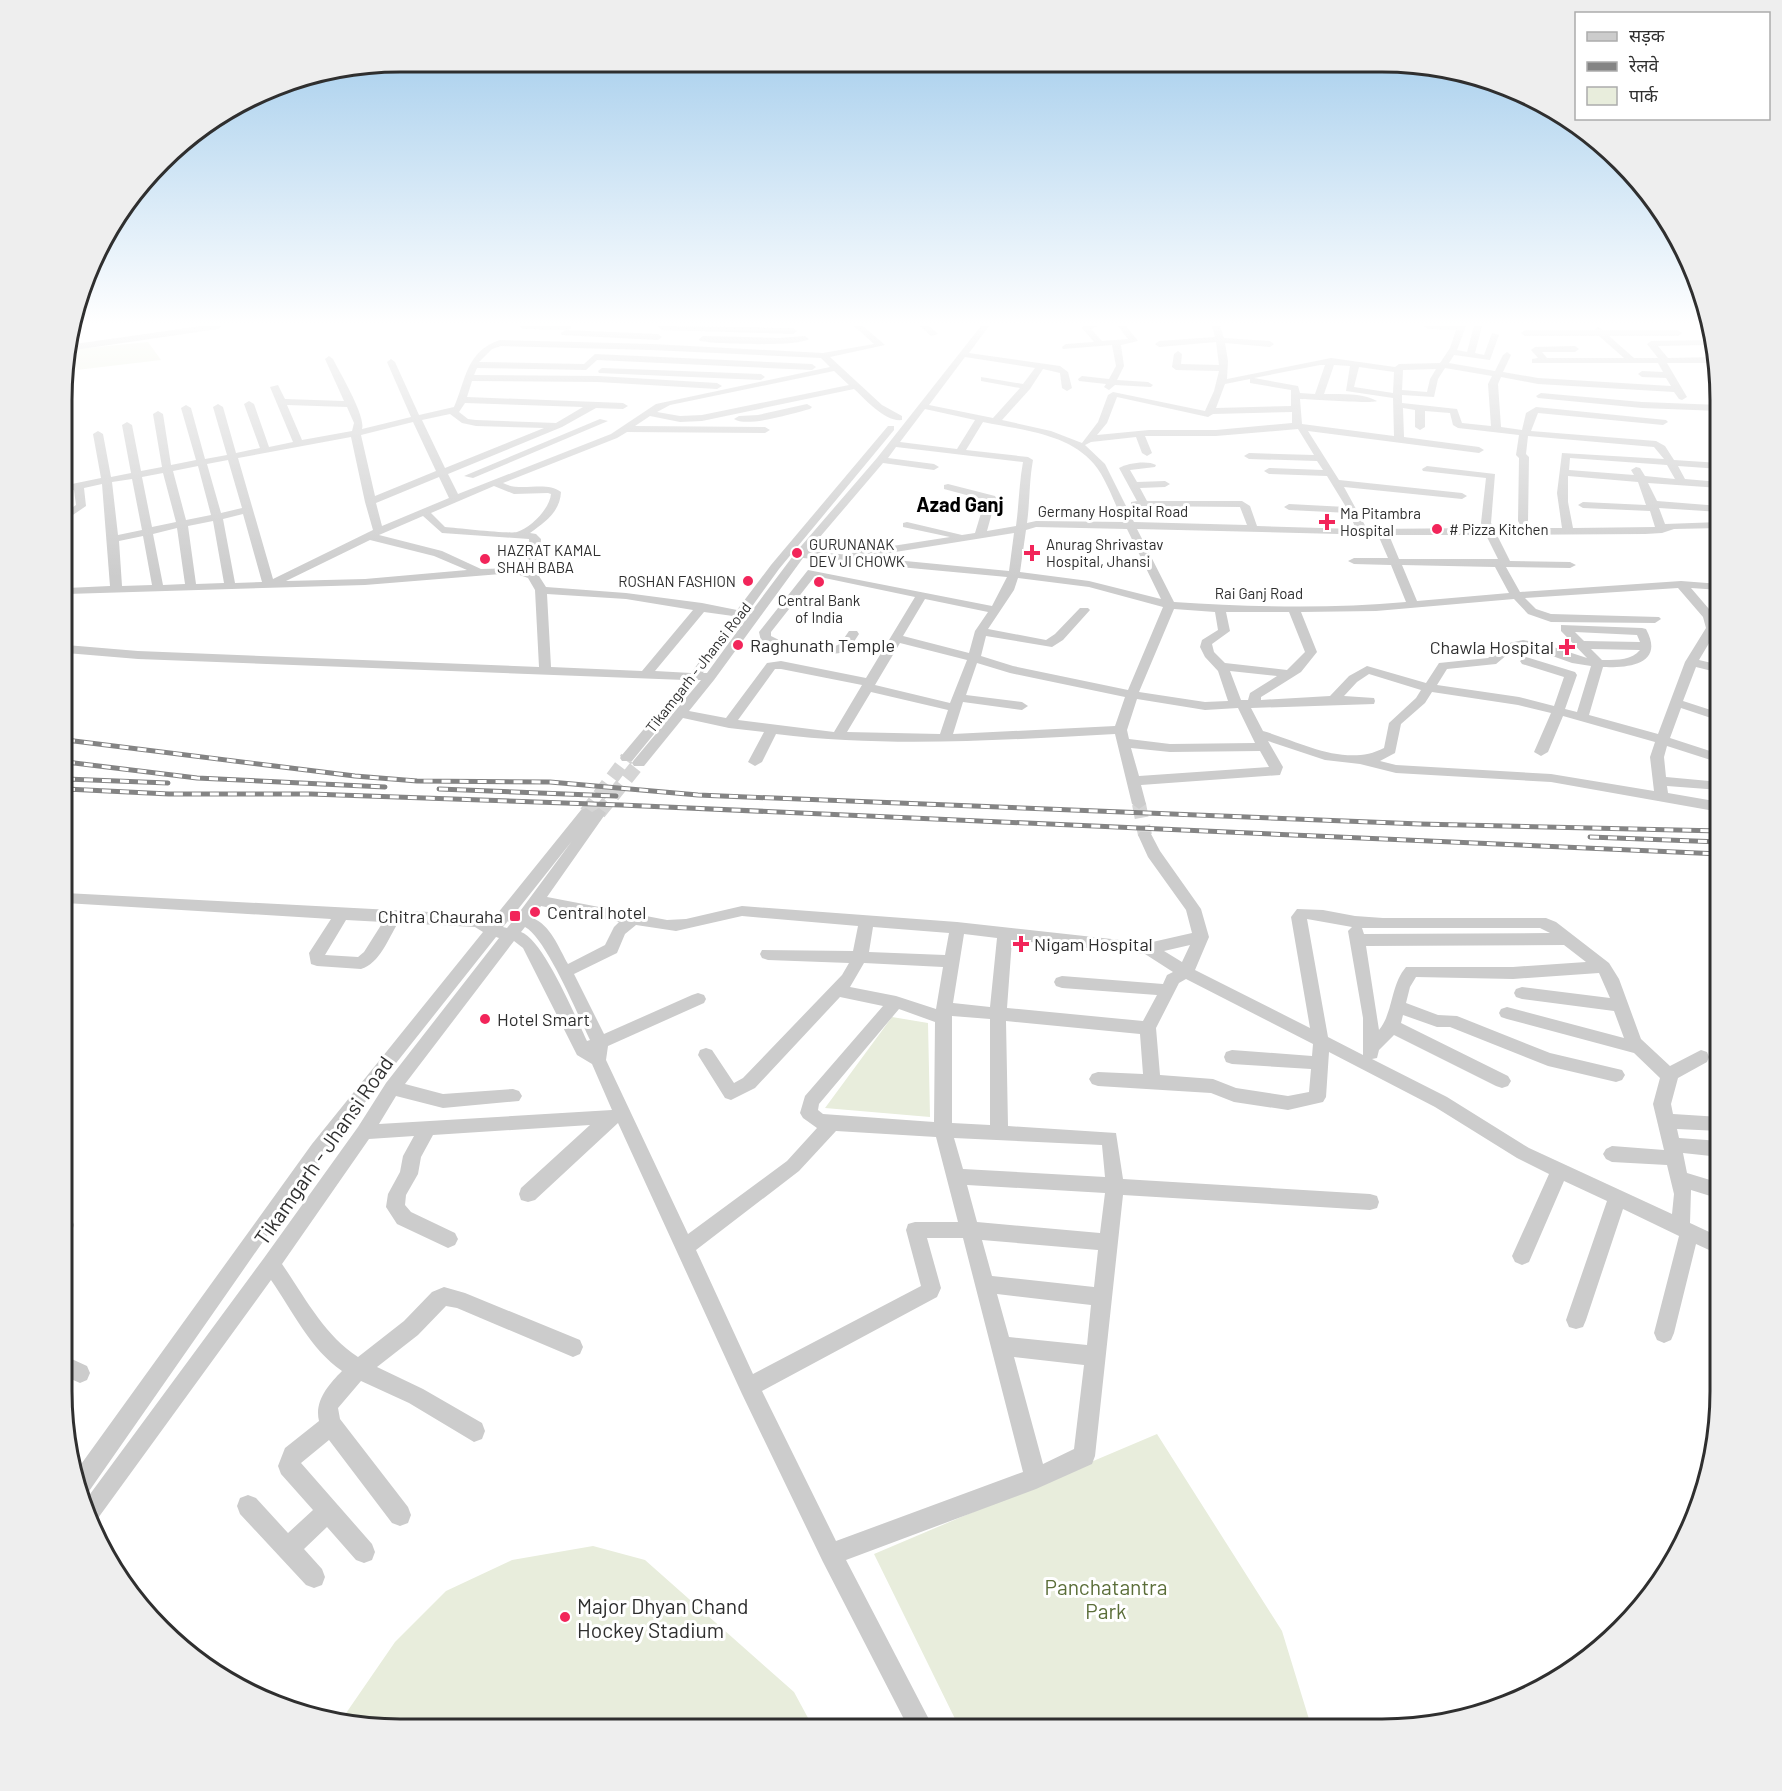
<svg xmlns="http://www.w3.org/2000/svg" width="1782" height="1791" font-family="Barlow,'Noto Sans Devanagari',sans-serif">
  <rect width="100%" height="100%" fill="#fff"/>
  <!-- green -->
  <path fill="#e8eddc" d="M148,342l13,18 -93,11v-21z
    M892,1017l36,6 2,94 -105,-9z
    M1157,1434l125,197 30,98h-352l-86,-175z
    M593,1546l52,14 149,132 20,37h-436l-36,-10 53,-77 51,-51 66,-31z"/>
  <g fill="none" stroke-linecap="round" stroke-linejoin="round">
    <!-- minor-tunnel -->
    <path stroke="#d5d5d5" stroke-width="14" stroke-dasharray="14 8" stroke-linecap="butt" d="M1139,804l6,31
      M586,813l41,-55
      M599,813l40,-50"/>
    <!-- minor -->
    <path fill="#ccc" fill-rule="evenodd" d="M201,326h21l-4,3 -150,22v-6z
      M519,326h52l1,1 -4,3 -45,-1z
      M658,326l135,2 4,3 -4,3 -132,-4z
      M854,326h9l22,19 -55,12 52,48 20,11v4c-17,2 -36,-20 -48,-31l-152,32 -22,1 -30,-6 -15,10 130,1 5,3 -5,3 -138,-1 -10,6 -114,45c18,10 42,-3 58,9 -1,20 -16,30 -31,41l6,1 5,5 -1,14 -10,17 9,6 7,11 80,6 76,10 35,7 34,-45 117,-139h6v4l-115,139 -31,43h3l45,-60 81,-94 104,-132h8l-20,27 91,13 8,6 4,16 -5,3 -5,-3 -2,-15 -17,-4 -13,20 -28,31 49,11 31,12 16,-21 10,-27 5,-3 92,19 9,-20 5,-20 -43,-1 -4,-3 2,-13 4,-3 4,3 -1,10 38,1 -3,-23 -57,5 -4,-3 4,-3 56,-4 -3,-11h8l4,12 46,3 4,3 -4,3 -45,-4 3,18 -1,18 104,-21 64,9 4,-3 41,-1 10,-15 6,-18 -28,-1 -4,-3h42l-9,24 10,2 7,-26h8l-7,27 9,2 8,-22 7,2 -9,25 -36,-5 -5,8 46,8 8,-16 4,-3 4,3 -8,17 35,6 133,8 -5,-8 -24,-1 -4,-3 4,-3 21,1 -5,-9h-126v-4l6,-1 -7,-8 4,-3 40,-1 4,3 -4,3h-33l5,6h77l-25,-22h-74l-4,-3 4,-3h69l4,-3 5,3h75l4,3 -4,3h-69l25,22h24l-11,-14 4,-3 58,-1 1,2 -4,3 -48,1 10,12 48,-1v6h-49l20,34 -5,3 -3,-1 -5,-7 -136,-8 -37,-7 -3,7 3,43 21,3 4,-17 10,-6 130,13 2,2 -5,3 -125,-12 -7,18 125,10 9,5 9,14 46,3v6l-42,-3 7,13 35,3v6l-72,-5 9,18 63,5v6l-61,-4 6,16 55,-2v6l-46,1 -12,4 -17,1 -148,1 13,26 60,1 6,3 -6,3 -64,-1 14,25 161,-11 39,3v6l-29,-2 24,28 3,12 -19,32 21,5v8l-24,-6 -13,34 37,12v8l-39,-13 -11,30 40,13 5,-12 5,-1v25l-53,-17 -3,11 2,20 54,5v8l-53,-4 1,7 52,9v10l-169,-30 -155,-9 -36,-9 -35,-4 -57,-19 15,26 -3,8 -139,10 5,19 -7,5 -7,-5 -17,-70c-113,6 -226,14 -339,0l-14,28 -7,4 -7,-4 16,-30 -35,-4 -46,-10 -39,48h-10l-2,-3 2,-3 67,-80h-3l-66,81h-10l-2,-3 2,-3 63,-75 -547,-21 -72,-6v-8l72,6 401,16 -4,-77 -7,-12 -14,-5 -149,12 -298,9v-6l43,-2 -8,-102 -18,4 2,18 -19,13v-8l9,-6 -2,-15 -7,1v-6l34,-7 -8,-44 5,-3 5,3 8,43 20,-4 -9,-48 5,-3 5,3 9,46 21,-4 -9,-53 5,-3 5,3 8,51 25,-5 -15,-52 5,-3 5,3 14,51 22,-4 -14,-48 5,-3 5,3 13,46 24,-5 -16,-44 5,-3 5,3 15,43 24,-5 -23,-55 8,-2 7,14 59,2 -19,-42 4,-3 4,3c7,14 33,57 29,70l49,-12 -24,-55 4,-3 4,3 24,53 35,-8c12,-27 12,-56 46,-67l152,4 171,9 51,-9zM501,346l151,4 169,8 9,9 -174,37 -45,30 -153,60 -10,-20 114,-47 34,-19 27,1 5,-3 -5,-3 -156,-6 5,-16 126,1 119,7 5,-3 -5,-3 -119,-7 -124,-1 3,-7 109,2 11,-10 215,10 4,-3 -4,-3 -217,-10 -11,10 -105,-2 13,-13zM965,357l70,11 -12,16 -42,-7v4l39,7 -27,30 -64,-13zM1320,365h5l-10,29 -15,-1 -2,-7 -44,-8zM1334,365l16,1 -4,25 47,7 1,38 -92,-12 -2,-25c12,0 72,5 77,2 -13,-8 -37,-7 -53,-7zM1359,367l35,5 -1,21 -39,-6zM1445,368l47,8 -4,8 3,42 -29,-3 -5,-14 -55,-6v-8l32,2 4,-18zM1436,369l-6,10 -3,13 -25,-2 1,-20zM834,371l15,14 -147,30 -22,1 -23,-4 13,-7zM1250,379v4l41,7v16l-75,2 9,-24zM1117,397l91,20 5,-3 79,-2v11l-76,7h-67l-52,5 10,-12zM465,403l118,4 -27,16 -80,-3 -8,-1 -9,-7zM287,405l60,2 7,16 -2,8 -50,9zM1403,408l12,2v17l5,3 5,-3v-16l25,2 3,12 5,3 61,7 -3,20 3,3 -1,63 4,7h-28l-3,-5 4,-49 -68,-8 -5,3 1,2 63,7 -5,45 2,5 -116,1 -23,-42 118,12 5,-3 -5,-3 -123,-13 -31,-49 171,22 5,-3 -5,-3 -75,-10zM925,409l50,11 -18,29 -57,-7zM450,414l12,9 14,3 68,2 -99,40 -23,-48zM413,422l23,49 -61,25 -14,-61zM983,422c38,8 85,11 111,42 12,14 21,41 30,58l-88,-1 -9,2c3,-22 2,-41 6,-63l-5,-3 -62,-7zM1298,429l16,26 -65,-2 -5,3 5,3 68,2 6,9 -54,-2 -5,3 5,3 58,2 19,31 -57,-3 -5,3 5,3 60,3 7,16 -99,-3 -7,-20 -8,-5h-95l-7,-13 25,-1 5,-3 -5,-3 -28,1 -7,-12 25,-3 1,-2c-8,-5 -29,-2 -37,3l18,33 -6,1v4l109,1 7,18 -113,-3 -29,-58 -20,-19 6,-3 45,-5 6,16 5,3 5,-3 -7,-17h71zM1528,436l126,11 10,12 -102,-6 -5,40 5,35h-30l-4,-7 1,-64 -3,-3zM351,437l14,65 8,28 -100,49 -35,-121zM896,447l127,15c-4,22 -4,42 -7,64l-29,5 9,-33 -1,-2 -47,-12 -4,1v4l41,11 -10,33 -13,2 -55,-13 -4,1v4l47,10 -96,15 -5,3 -41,-4 75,-88 51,7 5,-3 -5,-3 -46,-6zM1570,458l97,7 8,14 -30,-3 -5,-8 -4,-1 -5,3 3,5 -65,-5zM228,460l14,48 -21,5 -14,-49zM198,466l13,49 -25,5 -13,-49zM163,473l13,49 -24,5 -10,-50zM1568,476l70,6 8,23 -63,-3 -5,3 5,3 67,3 5,16 -82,1 -5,-26zM439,477l10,21 -67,28 -6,-23zM132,479l10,51 -24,5 -6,-53zM494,486l20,8 34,-1 3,1c-1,14 -20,34 -34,38 -9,2 -59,-4 -72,-5l-14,-14zM243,514l19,68 -27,1 -12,-64zM423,516l19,17 87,6 1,14 -10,15 -39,1 -39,-18 -63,-16zM213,521l11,62 -28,1 -8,-58zM1036,527l91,2 34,70 -72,-18 -69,-9 6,-42zM177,528l8,56 -22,1 -10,-51zM1137,529l241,6 10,23h-34l-6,3 6,3 37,1 15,37c-76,7 -155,5 -232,0zM1014,533l-5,38 -145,-14zM1389,535h97l12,24h-99zM143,536l9,49 -30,1 -3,-45zM370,540l64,16 33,14 -102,9 -79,2zM803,558l204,19 -15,29 -184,-36 -49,62 2,9c15,6 74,19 87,9 4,-4 8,-12 11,-16l-2,-3h-8l-9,13 -5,2 -56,-6 -8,-4v-4l44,-56 100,21 -49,81 -85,-17 -14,2 -41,55 -37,-7 25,-31zM1402,565l93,2 14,26 -92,8zM1018,578l71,9 74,20 -35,83 -115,-24 -32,-10 5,-20 66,11 11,-7 27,-30 -2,-2h-8l-25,26 -9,6 -58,-11 26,-39zM1678,588l25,29 3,11 -21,34 -27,72 -69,-19 14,-48c26,1 62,-3 43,-38l-4,-1 -81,-3v6l26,27 -46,-15 -18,-3 -18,4 -17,14 -49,5 -13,20 -59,-17 -18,10 -19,20 -69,4v-3l40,-25 16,-20 -16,-40 75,-1 138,-12 14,15 23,8 104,1 6,-4 -2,-2 -108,-3 -15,-5 -11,-11zM547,594l79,5 67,11 -51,61 -91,-4zM925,599l63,13 -13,19 -6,22 -66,-17zM1174,609l41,3 3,18 -16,10 -2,7 5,10 13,14 10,30 -23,1 -66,-10zM704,612l29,4 -42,57 -36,-2zM1226,612h63l16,40 -18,18 -62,-7 -11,-11 -2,-8 18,-13zM744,618h3l-40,55h-4zM1575,632l62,3 3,7 -56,-1zM900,643l67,17 -17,43 -75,-18zM1530,648l42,15 19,3 -14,46 -12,-3 12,-34 -2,-3 -49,-15 -6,4 2,3 42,13 -10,29 -35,-9 -82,-12 10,-16 49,-5 18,-15zM1591,649l49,1c-8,10 -22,10 -35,10h-3zM977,663l33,10 115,24 -10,29 -162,8 10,-32 59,8 6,-4 -6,-4 -56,-7zM775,669h6l81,16 -28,47 -96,-12zM1230,671l47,5 -27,17 -2,7h-7zM1369,674l52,16 -5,8 -27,25 -5,25c-38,20 -83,-6 -121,-17l-12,-23 123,-4 1,-3 -1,-3 -30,-2 13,-14zM871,692l77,18 -8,24 -93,-2zM1432,692l86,13 33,8 -17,39 7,4 7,-4 15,-36 92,26 -5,15 4,34 -103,-17 -155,-9 -16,-4 15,-8 6,-29 24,-21zM1137,699l68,11 33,-2 17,35 -85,1 -41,-5 -2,-9zM1131,748l39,4 90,-1 9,16 -130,9z
      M920,326h9l9,8 -7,2z
      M1083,326h14l-6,3 11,12 26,-2 -10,-13h8l12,15 -17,4 3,21 -7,14 31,2 5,3 -2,2 -36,-2 -6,5 -5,-3 2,-3 -27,-3 -1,-2 4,-3 27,3 7,-13 -4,-21 -49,4 -1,-2 4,-3 28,-2 -12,-14z
      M565,330l93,4 4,3 -4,3 -96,-5 -1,-2z
      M703,336l76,2 26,-2 4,3c-12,8 -92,5 -109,2l-1,-2z
      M602,368l159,6 4,3 -4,3 -162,-7 -1,-2z
      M1541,393l101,9 78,3v6l-78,-3 -104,-10 -2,-2z
      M807,404l5,3 -2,2c-16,4 -63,19 -76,10l5,-3 19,-1z
      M600,419l8,2 -135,57 -9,-2z
      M67,539l5,3v6l-5,1z
      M586,808l6,4 7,-4 7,5 -59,84 120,23 19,-1 56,-13 215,16 191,21 44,-10 -6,-23 -38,-53 -10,-22 2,-3h10l10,19 41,58 8,28 -14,33 115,58 -19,-111 6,-8 26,1 32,6 28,2h163l10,4 53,41 10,16 22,60 29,27 31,-16 6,2 2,5 -2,5 -29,16 -7,26 2,10 47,3v14l-43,-2 2,9 41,3v16l-37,-4 4,20 33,10v16l-29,-9 -1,33 30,14v18l-24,-11 -22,89 -3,7 -7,3 -7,-3 -3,-7 25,-97 -56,-27 -37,111 -3,7 -7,2 -7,-2 -3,-7 41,-119 -43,-20 -35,81 -7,3 -7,-3 -3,-6 37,-82 -32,-16 -82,-51 -106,-55 -3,45 -3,5 -35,8 -54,-8 -23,-9 -113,-7 -6,-2 -3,-5 3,-5 6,-2 45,2 -3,-40 -134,-13 2,105 108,7 7,46 247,15 7,2 2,6 -2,6 -7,2 -247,-15 -28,261 -3,8 -56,25 -190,71 88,169h-25l-86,-167 -81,-168 -124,-271 -83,77 -7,2 -7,-2 -2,-6 2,-6 69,-63 -157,10 -12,22 -3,17 -12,21 -1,10 6,7 44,21 3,6 -3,6 -7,3 -51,-24 -11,-17 2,-13 12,-22 3,-16 11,-20 -45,3 -87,125c22,32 43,72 76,93l46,-36 28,-29 12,-5 21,6 115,47 3,7 -3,7 -7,3 -116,-49 -11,-2 -28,29 -41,32 46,22 59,34 3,8 -3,8 -8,3 -65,-39 -48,-22 -23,27 2,11 68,88 3,8 -3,8 -8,3 -8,-3 -63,-83 -28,23 71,81 3,8 -3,8 -8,3 -8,-3 -29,-33 -23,22 18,20 3,8 -3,8 -8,3 -8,-3 -66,-71 -3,-8 3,-8 8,-3 8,3 32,35 25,-23 -32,-36 -3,-8 7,-18 34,-27c-5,-20 10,-37 23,-50 -31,-21 -50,-61 -71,-91l-178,245 -11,-20 182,-247 94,-131 28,-44 113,-145 -3,-1 -172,217 -239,343 -6,2 -5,-25 238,-330 171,-212 -8,-5 -77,-4c-10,16 -18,40 -37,46l-44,-3 -6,-2 -2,-11 22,-34 -266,-16v-10l422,22 6,4 88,-109zM572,841l-54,73 -3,-1zM541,906l78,16 -5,5 -9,18 -37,19c-9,-16 -18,-40 -36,-46zM742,916l116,10 -5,25 -91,-1 -2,4 2,4 6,2 81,3 -7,12 -99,103 -9,5 -22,-33 -6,-2 -6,2 -2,5 27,43 6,2 24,-12 85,-91 43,9 -78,90 -5,17 3,5 14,10 -30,33 -99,73 -82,-174 2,-14 96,-43 2,-4 -2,-4 -6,-2 -6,2 -88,39 -30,-60 43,-21 8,-19 11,-9 40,6zM1307,919l45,8 -4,4 15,87v37l-35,-18zM346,920l37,2 -19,30 -6,5 -33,-2zM508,921l3,2 -4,5 -4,-1zM525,927c21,11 53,88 65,113l-3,1c-11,-23 -44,-102 -66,-109zM873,927l76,6 -4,22 -76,-3zM1362,928h178l10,5 -186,1zM964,934l33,4 -7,69 -37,-4zM1012,940l133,14 28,18 -6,3 -4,9 -101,-8 -6,2 -2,4 2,4 6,2 95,7 -14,26 -136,-13zM514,941l9,7 54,107 15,9 20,46 -233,14 17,-28 47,12 76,-7 3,-5 -3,-5 -6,-2 -70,5 -38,-10zM1190,945l-8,17 -18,-11zM1564,945l22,17 -73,5h-107c-16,19 -12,44 -27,63l-13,-84zM864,963l79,4 -7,42 -40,-13 -46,-9zM1599,973l11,25 -88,-11 -6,2 -2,4 2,4 6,2 92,12 10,27 -117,-31 -6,2 -2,4 2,4 6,2 127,34 26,25 -7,26 11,46 -52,-4 -6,3 -3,5 3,5 6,3 55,3 7,29 -2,20 -143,-66 -82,-51 -75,-38 5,-1 2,-8 15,-15 102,51 6,2 6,-2 3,-5 -3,-5 -107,-53 2,-8 34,12h13l98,39 68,16 6,-2 3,-5 -3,-5 -72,-17 -93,-37 -19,-1 -32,-12 4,-16 6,-10 97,2zM1186,979l127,65 -1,12 -80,-6 -6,2 -2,5 2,5 6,2 79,5 -2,23 -21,4 -52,-8 -23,-9 -53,-4 -4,-47 23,-45zM899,1009l36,13 -1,100 -111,-8 -5,-4 1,-6zM952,1016l38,3v106l-38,-2zM836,1131l100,6 22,85h-43l-7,2 -2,6 15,56 -168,88 -57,-124 103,-79zM954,1138l148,7 3,32 -142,-8zM967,1185l138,8 -5,40 -123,-11zM927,1238h36l60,234 -187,69 -74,-150 175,-94 4,-9zM982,1240l116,10 -4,37 -102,-11zM997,1294l94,11 -4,40 -78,-8zM1014,1357l70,8 -10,84 -31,15z
      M63,1212l7,2 4,11 -4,12 -7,2z
      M63,1355l24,11 3,7 -3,7 -7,3 -18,-8z"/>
    <!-- rail casing -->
    <g stroke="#848484" stroke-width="5">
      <path id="rail" d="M66,740l289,36 62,5 133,1 148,13 722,29 300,7
        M66,762l131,16 188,9
        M66,779l102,4
        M66,789l103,5h142l310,11 1099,49
        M439,789l177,7
        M1590,837l130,5"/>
    </g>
    <!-- rail -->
    <use href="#rail" stroke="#fff" stroke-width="3" stroke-dasharray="9" stroke-linecap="butt"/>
  </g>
  <!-- sky -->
  <linearGradient id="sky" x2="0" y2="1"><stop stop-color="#9bc8ea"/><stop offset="0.56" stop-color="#fff"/><stop offset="1" stop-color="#fff" stop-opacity="0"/></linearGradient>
  <rect width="1782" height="577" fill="url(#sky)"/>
  <!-- markers -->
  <g fill="#f2255a" stroke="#fff" stroke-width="2">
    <path d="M1324 513h6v6h6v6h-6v6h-6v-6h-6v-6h6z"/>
    <circle cx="1437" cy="529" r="6"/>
    <circle cx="797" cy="553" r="6"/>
    <path d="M1029 544h6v6h6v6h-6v6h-6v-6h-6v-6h6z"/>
    <circle cx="485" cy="559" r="6"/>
    <circle cx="748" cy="581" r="6"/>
    <circle cx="819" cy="582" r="6"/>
    <circle cx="738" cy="645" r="6"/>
    <path d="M1564 638h6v6h6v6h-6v6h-6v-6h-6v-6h6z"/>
    <circle cx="535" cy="912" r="6"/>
    <rect x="509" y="910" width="12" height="12" rx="3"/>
    <path d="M1018 935h6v6h6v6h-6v6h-6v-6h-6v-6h6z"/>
    <circle cx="485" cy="1019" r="6"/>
    <circle cx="565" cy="1617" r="6"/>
  </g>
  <g text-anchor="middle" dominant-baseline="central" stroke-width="6" stroke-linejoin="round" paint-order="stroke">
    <!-- far-street labels -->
    <g font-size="15" fill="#2f2f2f" stroke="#fff">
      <text x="1113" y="511">Germany Hospital Road</text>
      <text x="1259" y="593">Rai Ganj Road</text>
      <text transform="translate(698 667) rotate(-52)">Tikamgarh - Jhansi Road</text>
    </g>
    <!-- far-poi labels -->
    <g font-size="15" fill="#2f2f2f" stroke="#fff" text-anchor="start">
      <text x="1340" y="513">Ma Pitambra<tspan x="1340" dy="17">Hospital</tspan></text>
      <text x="1449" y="529"># Pizza Kitchen</text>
      <text x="809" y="544">GURUNANAK<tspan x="809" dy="17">DEV JI CHOWK</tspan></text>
      <text x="1046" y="544">Anurag Shrivastav<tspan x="1046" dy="17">Hospital, Jhansi</tspan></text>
      <text x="497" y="550">HAZRAT KAMAL<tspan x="497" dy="17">SHAH BABA</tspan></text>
      <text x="736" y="581" text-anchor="end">ROSHAN FASHION</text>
      <text x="819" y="600" text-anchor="middle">Central Bank<tspan x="819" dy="17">of India</tspan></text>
    </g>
    <!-- poi labels -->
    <g font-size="18" fill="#2f2f2f" stroke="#fff" text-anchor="start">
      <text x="750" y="645">Raghunath Temple</text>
      <text x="1554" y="647" text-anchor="end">Chawla Hospital</text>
      <text x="547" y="912">Central hotel</text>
      <text x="503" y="916" text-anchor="end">Chitra Chauraha</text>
      <text x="1034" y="944">Nigam Hospital</text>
      <text x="497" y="1019">Hotel Smart</text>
    </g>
    <!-- far-district labels -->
    <g font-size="20" font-weight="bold" fill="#000" stroke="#fff">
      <text x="960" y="504">Azad Ganj</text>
    </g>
    <!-- near-street labels -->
    <g font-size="21" fill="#2f2f2f" stroke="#fff">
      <text transform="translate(323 1150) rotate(-55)">Tikamgarh - Jhansi Road</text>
    </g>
    <!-- near-park labels -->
    <g font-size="21" fill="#5b6e39" stroke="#fff">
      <text x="1106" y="1586">Panchatantra<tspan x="1106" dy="24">Park</tspan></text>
    </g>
    <!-- near-poi labels -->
    <g font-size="21" fill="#2f2f2f" stroke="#fff" text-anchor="start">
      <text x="577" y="1605">Major Dhyan Chand<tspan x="577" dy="24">Hockey Stadium</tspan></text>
    </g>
  </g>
  <!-- crop -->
  <path d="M0 0H1782V1791H0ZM400 72H1382A328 328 0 0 1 1710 400V1391A328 328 0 0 1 1382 1719H400A328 328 0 0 1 72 1391V400A328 328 0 0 1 400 72Z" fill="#eee" fill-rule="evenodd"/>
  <path fill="none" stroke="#2f2f2f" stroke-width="3" d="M400 72H1382A328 328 0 0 1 1710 400V1391A328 328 0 0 1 1382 1719H400A328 328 0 0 1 72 1391V400A328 328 0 0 1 400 72Z"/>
  <!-- legend -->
  <rect x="1575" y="12" width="195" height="108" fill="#ffffff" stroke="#acacac" stroke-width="1.5"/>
  <rect x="1587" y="32" width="30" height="9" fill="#cccccc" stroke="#acacac" stroke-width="1.5"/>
  <text x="1629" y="42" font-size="18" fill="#2f2f2f">सड़क</text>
  <rect x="1587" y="62" width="30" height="9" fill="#848484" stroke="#acacac" stroke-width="1.5"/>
  <text x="1629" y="72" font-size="18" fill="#2f2f2f">रेलवे</text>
  <rect x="1587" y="87" width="30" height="18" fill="#e8eddc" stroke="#acacac" stroke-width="1.5"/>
  <text x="1629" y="102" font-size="18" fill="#2f2f2f">पार्क</text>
</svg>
